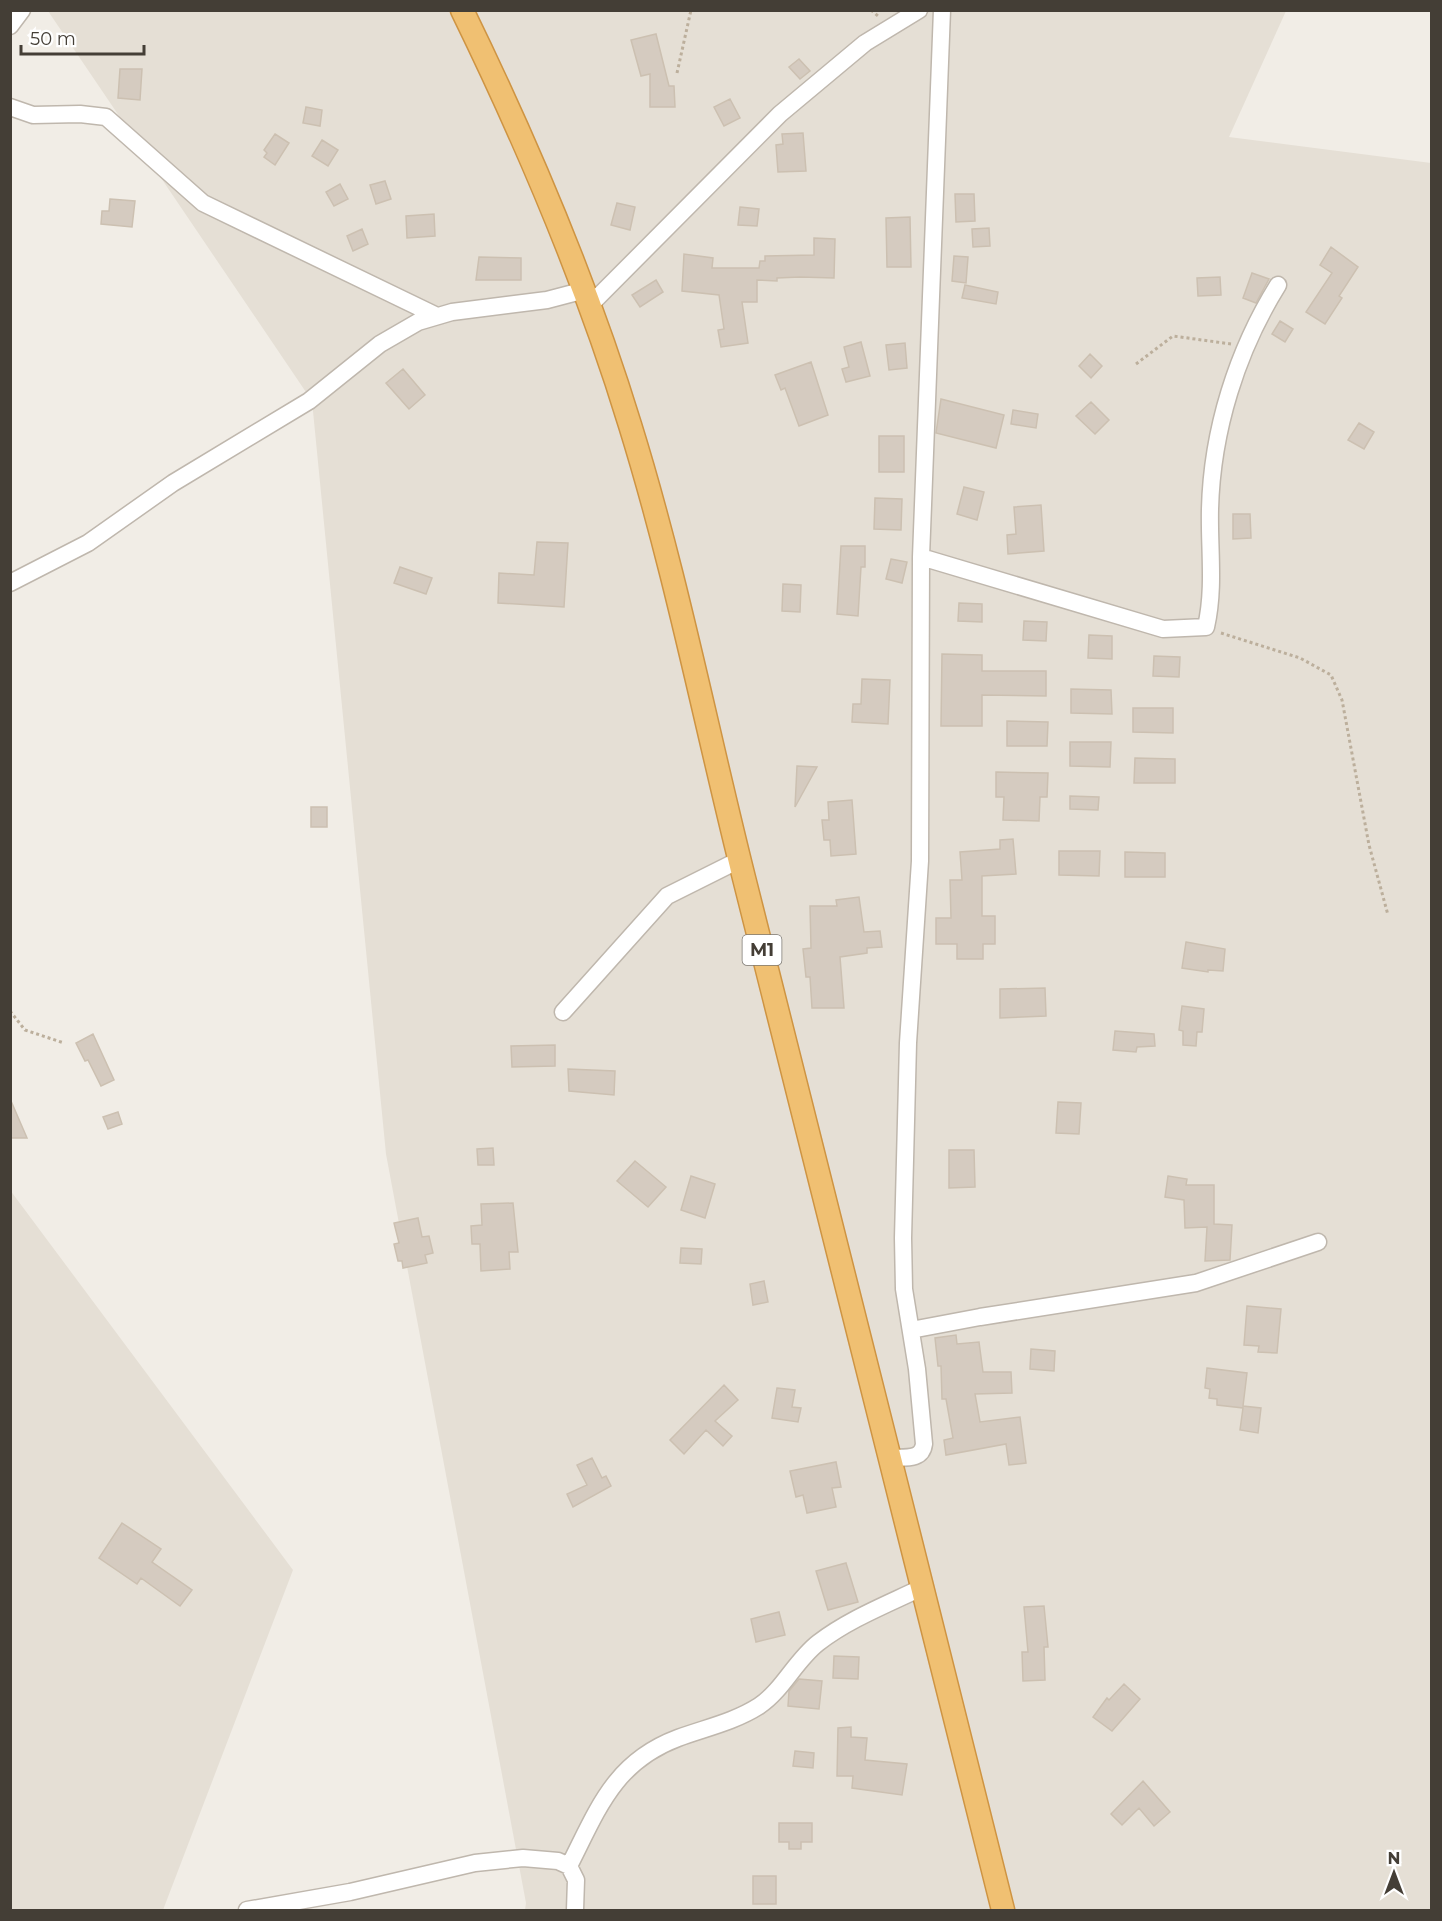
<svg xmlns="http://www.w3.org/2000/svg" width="1442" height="1921" font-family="Montserrat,sans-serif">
  <rect width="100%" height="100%" fill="#f1ede6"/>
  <!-- residential -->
  <path fill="#e5dfd5" d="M48,11h1238l-57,126 202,26v1747h-906l1,-7 -140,-749 -74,-753z
    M10,1190l283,380 -130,340h-152z"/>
  <!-- building -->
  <path fill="#d5cbc0" stroke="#ccc0b1" stroke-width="1.5" d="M656,34l13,52h5l1,21h-25v-33l-9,2 -10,-36z
    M799,59l11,12 -10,8 -11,-12z
    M120,69h22l-2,31 -22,-2z
    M730,99l10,19 -16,8 -10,-19z
    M306,107l16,3 -2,16 -17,-3z
    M803,133l3,38 -28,1 -2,-27 7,-1 -1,-10z
    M275,134l14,9 -14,22 -11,-8 3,-4 -3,-3z
    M322,140l16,10 -10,16 -16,-10z
    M385,181l6,18 -15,5 -6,-19z
    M340,184l8,15 -14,7 -8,-14z
    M955,194h19l1,27 -19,1z
    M110,199l25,2 -3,26 -31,-3 1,-13h7z
    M617,203l18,4 -5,23 -19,-5z
    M740,207l19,2 -2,17 -19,-1z
    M434,214l1,22 -28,2 -1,-22z
    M910,217l1,50h-24l-1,-49z
    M989,228l1,18 -17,1 -1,-18z
    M362,229l6,15 -15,7 -6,-15z
    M814,238l21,1 -1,39 -34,-1 -23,1v3l-20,-1v22h-15l6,41 -27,4 -3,-17 6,-1 -5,-34 -37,-4 2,-37 29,4 -1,10h47l1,-7h5v-5l49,-1z
    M1331,247l27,20 -19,29 3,2 -17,26 -19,-12 26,-39 -12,-8z
    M954,256l14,1 -2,26 -14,-2z
    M479,257l42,1v22h-45z
    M1252,273l17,6 -13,24 -13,-5z
    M1220,277l1,18 -23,1 -1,-18z
    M656,280l7,12 -23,15 -8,-12z
    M965,285l33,7 -2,12 -34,-6z
    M1280,321l13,8 -8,13 -13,-8z
    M861,342l9,34 -24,6 -4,-13 7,-2 -5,-20z
    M905,343l2,25 -18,2 -3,-25z
    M1090,354l12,12 -11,12 -12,-12z
    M811,362l17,53 -29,11 -14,-38 -4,2 -6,-15z
    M403,369l22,26 -16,14 -23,-26z
    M941,399l63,16 -8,33 -60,-15z
    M1091,402l18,18 -14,14 -19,-18z
    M1013,410l25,4 -2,14 -25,-4z
    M1359,423l15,9 -10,17 -16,-9z
    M879,436h25v36h-25z
    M964,487l20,5 -7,28 -20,-6z
    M875,498l27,1 -1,31 -27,-1z
    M1041,505l3,46 -36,3 -1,-19 9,-1 -2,-27z
    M1233,514h17l1,24 -18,1z
    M537,542l31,1 -4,64 -66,-4 1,-30 35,2z
    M841,546h24v21h-4l-3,49 -21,-2z
    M891,559l16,3 -5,21 -16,-4z
    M400,567l32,11 -6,16 -32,-11z
    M783,584l18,1 -1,27 -18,-1z
    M959,603l23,1v18l-24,-1z
    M1024,621l23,1 -1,19 -23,-1z
    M1089,635l23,1v23l-24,-1z
    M942,654l40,1v16h64v25l-64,-1v31h-41z
    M1154,656l26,1 -1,20 -26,-1z
    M862,679l28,1 -2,44 -36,-2 1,-18h8z
    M1071,689l40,1 1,24 -41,-1z
    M1133,708h40v25l-40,-1z
    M1007,721l41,1 -1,24h-40z
    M1070,742h41l-1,25 -40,-1z
    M1135,758l40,1v24h-41z
    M797,766l20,1 -22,40z
    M996,772l52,1 -1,24h-7l-1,24 -36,-1 1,-23h-8z
    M1070,796l29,1 -1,13 -28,-1z
    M852,800l4,54 -25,2 -1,-16h-6l-2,-20h7l-1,-18z
    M311,807h16v20h-16z
    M1013,839l3,35 -34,2v40h13v28h-12v15h-26v-15h-21v-26h15l-1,-38h12l-2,-28 40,-3v-9z
    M1059,851h41l-1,25 -40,-1z
    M1125,852l40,1v24h-40z
    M859,897l5,35 16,-1 2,16 -15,1v5l-27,4 4,51h-32l-2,-31h-4l-3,-28 8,-1 -1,-42h27l-1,-6z
    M1186,942l39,7 -2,22 -15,-1v2l-26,-4z
    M1045,988l1,28 -46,2v-29z
    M1182,1006l22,3 -2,23h-5l-1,14 -13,-1v-14l-4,-1z
    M1115,1031l39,3 1,12 -18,1 -1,5 -23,-2z
    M93,1034l21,46 -13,6 -13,-26 -3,1 -9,-18z
    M555,1045v21l-43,1 -1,-21z
    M568,1069l47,2 -1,24 -45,-4z
    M10,1101h1l16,37h-16z
    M1058,1102l23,1 -2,31 -23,-1z
    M118,1112l4,12 -14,5 -5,-12z
    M493,1148l1,17h-16l-1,-16z
    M949,1150h25l1,37 -26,1z
    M635,1161l31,26 -18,20 -31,-26z
    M691,1176l24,8 -10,34 -24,-8z
    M1168,1176l19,3 -1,6h28v39l18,1 -2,35 -25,1 2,-34 -22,1 -1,-28 -19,-3z
    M513,1203l5,49h-9l1,17 -29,2 -1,-27h-8l-1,-18 11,-1 -1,-21z
    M418,1218l4,19 7,-1 4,17 -8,2 2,8 -24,5 -1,-7h-4l-4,-17 5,-1 -5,-20z
    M681,1248l21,1 -1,15 -21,-1z
    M764,1281l4,21 -15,3 -3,-21z
    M1247,1306l34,3 -4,44 -19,-1 1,-6 -15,-1z
    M956,1335l1,9 22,-2 4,30h28l1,21 -37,1 5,28 40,-5 6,46 -17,2 -3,-21 -60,11 -2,-15 9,-2 -7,-39h-4l-1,-33h-3l-3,-28z
    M1031,1349l24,2 -1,20 -24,-2z
    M1207,1368l40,5 -4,33 18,2 -3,25 -18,-3 3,-22 -26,-3v-6l-8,-1 1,-9 -5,-1z
    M724,1385l14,15 -23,21 17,15 -9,10 -17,-16 -22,24 -14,-14z
    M777,1388l18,2 -3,17 9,1 -3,14 -26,-4z
    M592,1458l10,20 4,-2 5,10 -38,21 -6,-13 20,-9 -10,-20z
    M836,1462l5,25 -9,1 4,19 -29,6 -4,-18 -7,2 -6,-26z
    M122,1523l39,26 -9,13 40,28 -12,16 -39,-28 -4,6 -38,-26z
    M846,1563l12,39 -30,8 -12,-39z
    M1044,1606l4,41h-4l1,33 -22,1 -1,-29h6l-4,-45z
    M779,1612l6,23 -29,7 -5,-23z
    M834,1656l25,1 -1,22 -25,-1z
    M799,1679l23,2 -3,28 -31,-3 1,-15z
    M1124,1684l16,15 -28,32 -19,-14 14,-19 2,2z
    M851,1727v10l16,1 -2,22 42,4 -5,31 -50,-7 1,-12h-16l1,-48z
    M795,1751l19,2 -1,15 -20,-2z
    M1143,1781l27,31 -16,14 -15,-18 -17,17 -11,-11z
    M779,1823h33v19h-11v7h-12v-7h-10z
    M753,1876h23v28h-23z"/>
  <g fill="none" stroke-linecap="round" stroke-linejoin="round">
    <!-- minor casing -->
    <g stroke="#bfb7ad" stroke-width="19">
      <path id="minor" d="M10,26l12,-16
        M10,107l23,8 47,-1 26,3 97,86 234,113
        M590,305l190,-191 85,-71 54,-33
        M921,557l242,72 43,-2c9,-40 3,-78 4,-118 2,-79 27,-158 68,-224
        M10,583l78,-40 85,-60 136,-82 71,-57 38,-22 34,-10 95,-12 38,-10
        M563,1012l104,-116 72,-36
        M911,1330l69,-13 216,-34 122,-41
        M890,1458c14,-1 32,3 34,-14l-7,-75 -13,-80 -1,-51 5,-195 12,-182 1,-304 21,-547
        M569,1866c29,-57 45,-104 109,-128 27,-10 56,-16 81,-32 24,-16 36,-45 59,-63 31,-24 70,-39 105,-56
        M247,1910l103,-18 125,-29 48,-5 35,3 11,5 7,14 -1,30"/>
    </g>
    <!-- highway casing -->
    <g stroke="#ce9443" stroke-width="25">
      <path id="highway" d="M462,10c66,135 124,271 168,415 46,148 76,302 114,453 88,344 172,688 259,1032"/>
    </g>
    <!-- path -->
    <path stroke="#bcaf9c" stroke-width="3" stroke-dasharray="3 3" stroke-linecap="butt" d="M871,10l7,6
      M677,73l14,-63
      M1136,364l37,-28 58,8
      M1221,633l79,25 31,17 11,25 27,145 19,70
      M10,1011l15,19 39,13"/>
    <!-- minor -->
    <use href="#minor" stroke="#fff" stroke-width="16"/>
    <!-- highway -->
    <use href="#highway" stroke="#f0c072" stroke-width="22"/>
  </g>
  <g text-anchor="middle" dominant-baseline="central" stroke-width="4.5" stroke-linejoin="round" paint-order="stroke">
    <!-- shield labels -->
    <rect fill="#fff" stroke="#7c7872" stroke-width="1.5" x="742.5" y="935" width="39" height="30" rx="4.5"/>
    <g font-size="18" font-weight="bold" fill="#443e36">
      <text x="762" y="950">M1</text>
    </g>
  </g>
  <!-- border -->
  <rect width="1442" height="1921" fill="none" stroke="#443e36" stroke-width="24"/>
  <!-- north arrow -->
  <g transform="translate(1394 1873)" stroke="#ffffff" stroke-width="4.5" paint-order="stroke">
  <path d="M0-4.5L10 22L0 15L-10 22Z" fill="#443e36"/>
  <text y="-9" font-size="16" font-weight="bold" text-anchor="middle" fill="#443e36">N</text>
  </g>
  <!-- scale -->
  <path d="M21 45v9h123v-9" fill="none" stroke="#443e36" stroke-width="3"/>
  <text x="30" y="45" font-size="18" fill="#443e36" stroke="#ffffff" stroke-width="4.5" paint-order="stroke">50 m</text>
</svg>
